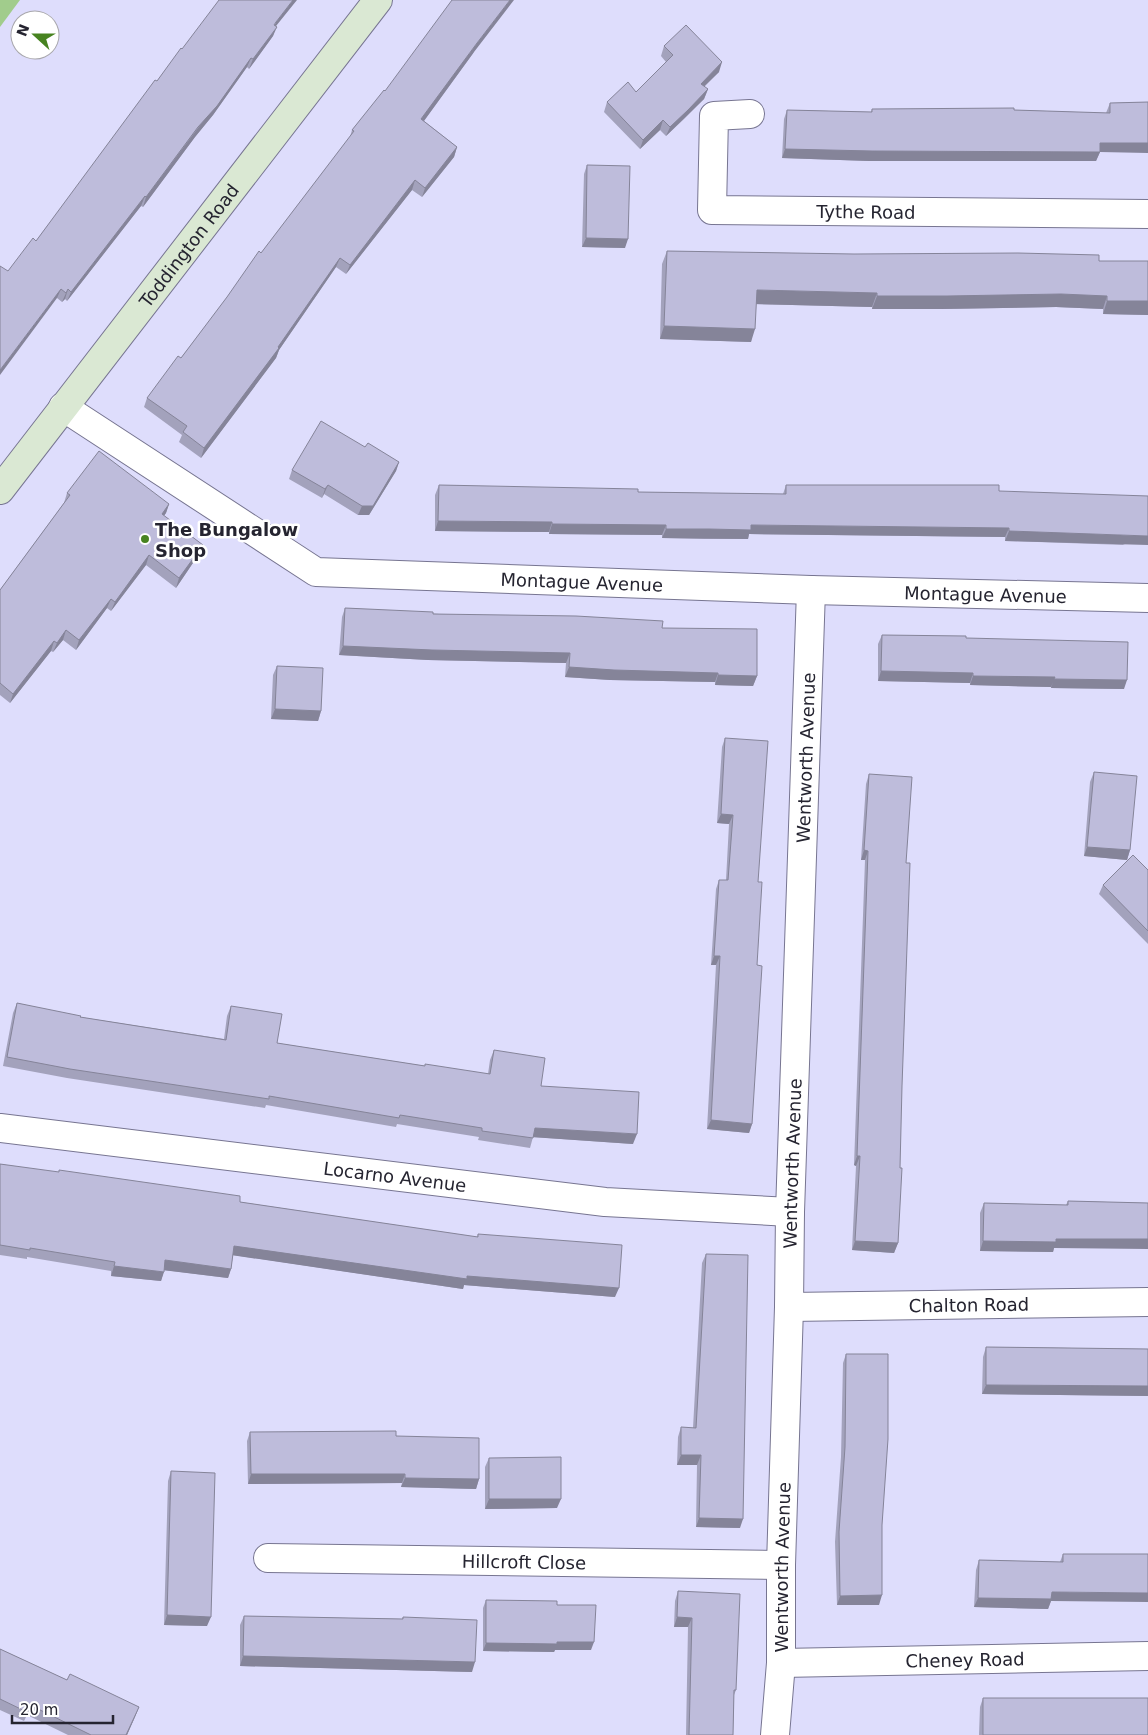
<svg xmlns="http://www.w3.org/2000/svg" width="1148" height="1735" font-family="'DejaVu Sans',sans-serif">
  <rect width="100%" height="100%" fill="#deddfc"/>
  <!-- green -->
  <path fill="#a1cc8c" d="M0,0h20l-20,27z"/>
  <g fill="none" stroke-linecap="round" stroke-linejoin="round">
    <!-- minor casing -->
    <g stroke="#777591" stroke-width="30">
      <g id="minor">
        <path id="s1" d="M750,114l-36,2 -2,94 436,4"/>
        <path id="s2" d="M63,407l253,165 495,18 337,8"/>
        <path id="s3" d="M0,1128l605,74 185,10"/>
        <path id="s4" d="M789,1307l359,-5"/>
        <path id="s5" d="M268,1558l513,7"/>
        <path id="s6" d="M781,1663l367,-7"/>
        <path id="s7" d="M775,1735l6,-72v-98l8,-258 1,-95 21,-622"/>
      </g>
    </g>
    <!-- secondary casing -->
    <g stroke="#777591" stroke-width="30">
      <g id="secondary">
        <path id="s8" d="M0,490l378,-490"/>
      </g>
    </g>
    <!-- minor -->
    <use href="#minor" stroke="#fff" stroke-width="28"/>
    <!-- secondary -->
    <use href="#secondary" stroke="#dae8d3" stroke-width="28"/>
  </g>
  <!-- wall -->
  <path fill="#a3a2bc" d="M276,26l-3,10 -24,33 -2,-2 -34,48 -18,22 -52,70 -2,-1 -74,95 -2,-2 -3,3 -5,-4 -49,-27 28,-30 121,-160 25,-32z
    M664,46l55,26 -15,15 4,2 -4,10 -20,20 -18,17 -6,-6 -20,19 -36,-37 3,-10 29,-10 30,-30 -5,-6z
    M474,52l-50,69 33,26 -3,10 -32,40 -10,-7 -66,84 -10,-7 -57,83 -3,8 -75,100 -22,-16 3,-7 -38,-28 3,-9 34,-40 169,-221 2,-7 33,-39z
    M1148,102l-48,50 -4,9h-227l-87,-3 2,-39 3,-9 84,2 1,-3 142,1 92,3 4,-10z
    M587,165l38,83 -43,-1 2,-73z
    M667,251l432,10h49v54l-45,-1v-5l-47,-2 -114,2h-70v-2l-116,-3 -5,38 -91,-3 2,-75z
    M365,447l34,15 -3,9 -27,44h-11l-34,-21 -2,4 -33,-19 3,-9z
    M439,485l199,7 145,2 3,-9 213,6 126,54 -120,-4v-4l-256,-3 -1,5h-43l-43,-1v-3l-113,-1v-2l-114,-1v-36z
    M67,493l102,11 -3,9 -2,3 39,29 -4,9 -23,34 -30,-23 -35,46 -4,-3 -31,42 -13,-10 -10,12 -2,-1 -41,52 -10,-8v-105l64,-87z
    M345,608l317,20 95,48 -4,10 -38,-1v-3l-105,-2 -45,-3 1,-14 -138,-3 -89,-5 3,-38z
    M882,635l84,3 158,51 -73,-1v-1l-81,-2v-2l-92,-2v-37z
    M277,666l44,45 -3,10 -47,-2 2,-44z
    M725,738l33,144 -6,242 -3,9 -42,-4 9,-164h-5l5,-76 3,-9h7l3,-56 -12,-1 5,-76z
    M1094,772l36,78 -3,10 -43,-4 6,-74z
    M869,774l37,89 -8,380 -4,10 -42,-3 4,-84 -2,-1 11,-305h-4l5,-76z
    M1148,870v74l-49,-50 4,-9z
    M17,1003l63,14 144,22 3,-23 4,-10 46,37 148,23 63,8 2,-14 4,-10 47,36 92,58 -100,-7 -3,11 -52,-8 1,-3 -82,-13 -1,3 -130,-22 -1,3 -198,-30 -64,-12 10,-53z
    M0,1164l240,38 237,35 1,-3 137,63 -151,-12 -1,4 -230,-34 -2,14 -3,9 -64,-8 -3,11 -50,-5v-5l-84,-14v2l-27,-4z
    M1068,1201l80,2 -94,45 -1,4 -73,-1v-38l4,-10 82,2z
    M706,1254l34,274 -44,-1 1,-62h-20l1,-28 3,-10 12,1 9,-165z
    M986,1347l162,2v47l-166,-2 1,-37z
    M846,1354l36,171 -3,80h-42l-2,-63 6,-85 2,-94z
    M250,1432l146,4 83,43 -3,10 -75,-2 1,-4 -154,1 -1,-43z
    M489,1458l68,50 -72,1v-42z
    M171,1471l36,155 -43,-1 4,-144z
    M1063,1554h85l-97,47 -3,8 -74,-2 2,-37 3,-10 81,2z
    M678,1591l58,99 -2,5 -1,40h-47l2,-108h-14l1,-26z
    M486,1600l71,5 34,45h-36l-1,2 -71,-1v-43z
    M244,1616l158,3 1,-2 69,55 -232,-6v-41z
    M0,1649l67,31 72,27 -12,28h-59l-41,-20 -3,6 -24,-11z
    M983,1698l165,37h-169l1,-28z"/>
  <!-- shaded-wall -->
  <path fill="#858499" d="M293,0h4l-25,31 4,-9z
    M510,0h4l-40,52 -56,77 3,-10 56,-76z
    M277,27l-4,9 -24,33 4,-10z
    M251,58l-4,9 -34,48 -18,22 -52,70 3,-10z
    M722,62l-3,10 -22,21 4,-9z
    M708,89l-4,10 -38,37 4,-9z
    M663,120l-3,10 -20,19 3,-9z
    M1100,143h48v10l-48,-1 -4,9h-227l-87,-3 3,-9z
    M457,147l-3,10 -32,40 3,-9z
    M415,180l-3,10 -66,84 4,-9z
    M145,196l-4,10 -74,95 4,-9z
    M586,238l42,1 -3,9 -43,-1z
    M340,258l-4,9 -57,83 -3,8 -75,100 3,-10 74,-101z
    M61,289l-4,9 -57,77v-5z
    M68,289l-3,10 -3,3 4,-9z
    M757,290l120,3 -5,14 -120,-3z
    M1061,294l46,2 -4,13 -47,-2 -114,2h-70l5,-13z
    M1107,301h41v14l-45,-1z
    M664,326l91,3 -4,13 -91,-3z
    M399,462l-3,9 -27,44h-11l4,-9z
    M328,485l-4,9 -2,4 3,-9z
    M169,504l-3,9 -8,10 4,-9z
    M438,521l114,1 -3,10 -114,-1z
    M552,524l114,1 -4,10 -113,-1z
    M751,525l258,3 -4,9 -256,-3 -1,5 -86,-1 4,-9z
    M1009,531l139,5v9l-143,-4z
    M203,545l-4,9 -23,34 3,-10z
    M149,555l-3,10 -35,46 4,-9z
    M111,599l-4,9 -31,42 3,-10z
    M66,630l-3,10 -10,12 4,-9z
    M54,641l-3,10 -41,52 3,-9z
    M343,646l227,7 -4,10 -138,-3 -89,-5z
    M569,667l149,6 -3,9 -105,-2 -45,-3z
    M881,671l92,2 -3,10 -92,-2z
    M718,675l39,1 -4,10 -38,-1z
    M973,676l82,1 -4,10 -81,-2z
    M1054,679l73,1 -3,9 -73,-1z
    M275,709l46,2 -3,10 -47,-2z
    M721,814l12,1 -4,9 -12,-1z
    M1087,847l43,3 -3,10 -43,-4z
    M864,850l4,1 -3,9h-4z
    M714,956h6l-4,9h-5z
    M711,1120l41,4 -3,9 -42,-4z
    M535,1128l102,6 -4,10 -102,-7z
    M857,1156h3l-4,10 -2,-1z
    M1056,1239h92v10l-94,-1 -1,4 -73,-1 3,-10z
    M855,1241l43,2 -4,10 -42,-3z
    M234,1246l385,42 -4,9 -151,-12 -1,4 -232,-34z
    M165,1260l66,9 -3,9 -66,-8z
    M114,1266l50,6 -3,9 -50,-5z
    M986,1385l162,1v10l-166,-2z
    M681,1455h20l-4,10h-20z
    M251,1474h154l-3,9 -154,1z
    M405,1478l74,1 -3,10 -75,-2z
    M489,1499h72l-4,9 -72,1z
    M699,1518l44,1 -3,9 -44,-1z
    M1052,1592l96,1v9l-97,-1 -3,8 -74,-2 4,-9z
    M882,1595l-3,10h-42l3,-9z
    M167,1615l44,2 -4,9 -43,-1z
    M677,1617l15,1 -4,9h-14z
    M557,1642h37l-3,8h-36l-1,2 -71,-1 3,-8z
    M243,1656l232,6 -3,10 -232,-6z
    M139,1707l-4,10 -8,18h-1z"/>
  <!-- building -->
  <path fill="#bebcdb" stroke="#858499" d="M219,0h74l-17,22 -2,3 3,2 -24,32 -2,-1 -34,48 -19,21 -52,70 -1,-1 -74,96 -3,-3 -2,4 -5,-4 -61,81v-104l8,5 25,-33 3,3 119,-161 2,1 24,-33 1,1z
    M452,0h58l-33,43 -56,76 36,28 -32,41 -10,-8 -65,85 -10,-7 -62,89 1,1 -75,100 -21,-16 4,-6 -40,-28 31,-42 3,2 46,-61 32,-46 2,2 93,-122 -2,-1 32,-40 1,1z
    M686,25l36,37 -21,22 7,5 -20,21 -18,17 -7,-7 -20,20 -36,-38 21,-20 8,10 37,-37 -9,-9z
    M1148,102v41h-48v9l-228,-1 -87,-2 2,-39 85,2v-3l142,-1v2l96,3v-10z
    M587,165l43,1 -2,73 -42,-1z
    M667,251l187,3 164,-1 81,2v6h49v40h-41v-5l-46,-2 -114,2h-70v-3l-120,-3 -2,39 -91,-3z
    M321,421l44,26 3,-4 31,19 -26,44h-11l-34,-21 -3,4 -33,-19z
    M99,451l70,53 -7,10 41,31 -24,33 -30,-23 -34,47 -4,-3 -32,41 -13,-10 -9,13 -3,-2 -41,53 -13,-11v-93l70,-95 -3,-2z
    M439,485l199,4v3l148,2v-9h213v6l149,5v40l-139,-5v-3l-258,-3v5l-42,-1h-43v-4l-114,-1v-2l-114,-1z
    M345,608l88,4v2l143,2 87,5 -1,7 95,1v47l-39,-1v-2l-104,-3 -45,-3 1,-14 -138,-3 -89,-4z
    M882,635l84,1v2l162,4 -1,38 -73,-1 1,-2 -82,-1v-3l-92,-2z
    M277,666l46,2 -2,43 -46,-2z
    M725,738l43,3 -10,141h4l-5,83 5,1 -10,158 -41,-4 9,-164h-6l5,-76h9l5,-65 -12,-1z
    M1094,772l43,4 -7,74 -43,-3z
    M869,774l43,3 -6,86h4l-8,223 -2,82h2l-4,75 -43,-2 5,-85h-3l11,-305 -4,-1z
    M1133,855l15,15v61l-45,-46z
    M17,1003l64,13 -1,1 146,23 5,-34 51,8 -5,29 148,23v-2l65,10 4,-24 51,8 -4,28 98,6 -2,42 -102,-6 -2,10 -51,-7v-3l-82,-13 -1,3 -130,-22v3l-199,-30 -63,-12z
    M0,1164l59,8v-2l181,26v6l238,35v-3l144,11 -3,43 -152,-12v3l-233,-33 -3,23 -66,-9 -1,12 -50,-6 1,-4 -85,-14v2l-30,-5z
    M1068,1201l80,2v36h-92v3l-73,-1 1,-38 84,2z
    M706,1254l42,1 -5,264 -44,-1 2,-63h-20v-28l15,1z
    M986,1347l162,2v37l-162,-1z
    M846,1354h42v85l-6,86v70l-42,1 -1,-64 6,-85z
    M396,1431v5l83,2v41l-74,-1v-4h-154l-1,-42z
    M561,1457v42h-72v-41z
    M171,1471l44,2 -4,144 -44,-2z
    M1063,1554h85v39l-96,-1 -1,7 -73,-1 1,-38 84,2z
    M678,1591l62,3 -4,96h-2l-1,45h-44l3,-117 -15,-1z
    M486,1600l71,1v4h39l-2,37h-37v2l-71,-1z
    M244,1616l159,3v-2l74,3 -2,42 -232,-6z
    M0,1649l67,31 3,-6 69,33 -13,28h-35l-61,-30 -3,7 -27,-13z
    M983,1698h165v37h-165z"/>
  <!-- markers -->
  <circle fill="#478320" stroke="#fff" stroke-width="2" cx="145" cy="539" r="5"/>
  <g text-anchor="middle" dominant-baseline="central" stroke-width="5" stroke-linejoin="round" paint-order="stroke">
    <!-- street labels -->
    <g font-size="18" fill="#252430" stroke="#fff">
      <text stroke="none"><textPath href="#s1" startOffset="284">Tythe Road</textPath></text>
      <text stroke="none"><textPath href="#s8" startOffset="309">Toddington Road</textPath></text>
      <text stroke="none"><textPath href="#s2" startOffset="568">Montague Avenue</textPath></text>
      <text stroke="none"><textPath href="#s2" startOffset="972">Montague Avenue</textPath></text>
      <text stroke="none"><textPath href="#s7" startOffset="978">Wentworth Avenue</textPath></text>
      <text stroke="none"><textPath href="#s7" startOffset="572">Wentworth Avenue</textPath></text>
      <text stroke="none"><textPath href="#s3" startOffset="398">Locarno Avenue</textPath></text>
      <text stroke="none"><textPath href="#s4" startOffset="180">Chalton Road</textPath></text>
      <text stroke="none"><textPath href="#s5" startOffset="256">Hillcroft Close</textPath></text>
      <text stroke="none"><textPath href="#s7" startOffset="168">Wentworth Avenue</textPath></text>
      <text stroke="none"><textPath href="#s6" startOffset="184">Cheney Road</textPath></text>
    </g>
    <!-- poi labels -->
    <g font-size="18" font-weight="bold" fill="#252430" stroke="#fff" text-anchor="start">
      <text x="155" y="529">The Bungalow<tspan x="155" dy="21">Shop</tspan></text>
    </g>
  </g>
  <!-- north arrow -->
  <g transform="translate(35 35) rotate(291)"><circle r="24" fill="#ffffff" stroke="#a8a7ac"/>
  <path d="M0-4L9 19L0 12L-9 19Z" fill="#478320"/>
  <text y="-8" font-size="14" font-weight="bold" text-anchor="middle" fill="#252430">N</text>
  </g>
  <!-- scale -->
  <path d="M12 1715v8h101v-8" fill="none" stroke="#252430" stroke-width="2.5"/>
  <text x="20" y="1715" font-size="15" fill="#252430" stroke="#ffffff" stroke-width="4" paint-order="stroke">20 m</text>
</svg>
